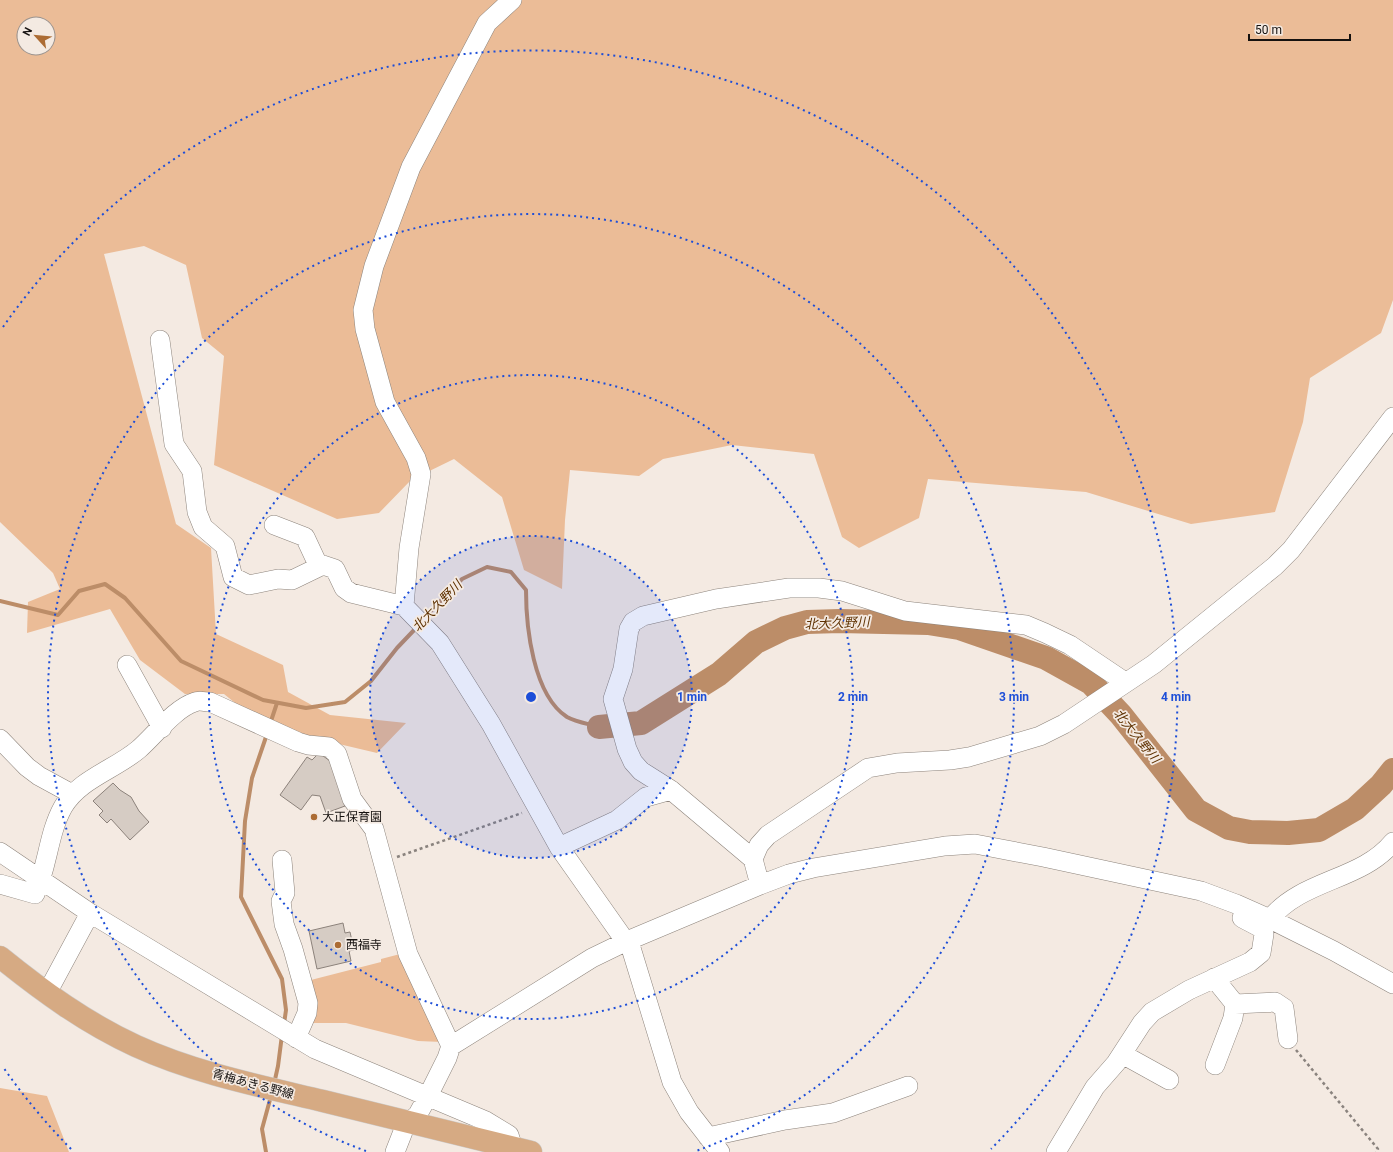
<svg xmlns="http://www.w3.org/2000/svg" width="1393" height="1152" font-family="Roboto,'Noto Sans JP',sans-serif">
  <rect width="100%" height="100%" fill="#f4eae2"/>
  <!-- green -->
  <path fill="#ebbc97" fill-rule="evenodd" d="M0,0h1393v300l-12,33 -71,45 -7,44 -28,90 -84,12 -105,-32 -158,-13 -9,39 -60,30 -17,-11 -28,-83 -82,-9 -69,14 -24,17 -69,-6 -5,50 -3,69 -38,-19 -22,-73 -48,-38 -43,21 -32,33 -42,6 -123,-54 10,-109 -22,-18 -16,-73 -42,-19 -40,8 72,270 35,24 5,86 67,31 5,27 42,23 76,8 -29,30 -72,-17 -55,-21 -26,-21h-39l-45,-34 -30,-51 -83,24 1,-31 32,-13 -7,-16 -53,-51zM24,24h24v24h-24z
    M404,953l38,89 -24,-1 -72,-18h-38l-1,-42 74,-19v-3z
    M0,1088l47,8 22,56h-69z"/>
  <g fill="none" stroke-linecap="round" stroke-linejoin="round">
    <!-- stream -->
    <path stroke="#bc8d68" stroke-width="4" d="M0,601l58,14 21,-24 26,-7 20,14 56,63 82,39 43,8 39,-6 26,-21 26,-33 20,-21
      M424,618l38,-39 25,-12 24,5 15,18c0,37 7,105 41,127 9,5 22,7 32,10
      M270,724l7,-21
      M267,734l-15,44 -7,43 -4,76 41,82 4,31 -2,14
      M274,1084l4,-18 4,-31
      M266,1152l-4,-23 9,-33"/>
    <!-- river -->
    <path stroke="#bc8d68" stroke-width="24" d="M599,727l42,-4 78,-49 37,-32 29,-14 22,-6 33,-1 88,2 31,5 87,30 45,25 30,32 75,95 33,18 21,4 38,1 31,-3 36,-21 26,-24 12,-15"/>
  </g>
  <!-- building -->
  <path fill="#d6ccc4" stroke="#8c827b" d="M319,753l11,8 15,45 -19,7 -6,-17 -8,-1 -11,15 -21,-15 27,-38 5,3z
    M113,783l7,7 11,7 8,14 10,11 -19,18 -19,-21 -4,4 -8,-8 4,-4 -10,-10z
    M343,923l2,10 5,-1 4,18 -5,1 2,10 -34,8 -8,-38z"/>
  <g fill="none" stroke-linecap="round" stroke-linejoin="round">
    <!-- minor casing -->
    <g stroke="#8d847c" stroke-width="20">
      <path id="minor" d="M160,340l14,104 18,27 5,41 6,15 22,19 8,31 16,8 29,-6 14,1 31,-15 12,4 9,19 7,5 53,13 36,37 51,81 68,123 62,88 10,13 41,134 17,30 31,40
        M274,525l31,12 14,30
        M404,606l5,-58 12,-74 -5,-16 -31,-56 -20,-73 -2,-19 11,-44 37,-99 76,-144 25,-23
        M127,665l35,63
        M0,739l27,28 12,9 33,18
        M559,847l58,-27 29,-23 25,-7
        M0,852l90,61 225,136 171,72 23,14 4,13
        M753,859l6,-14 9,-10 100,-67 29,-5 53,-3 19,-3 71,-21 24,-12 90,-60 121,-98 16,-16 102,-133
        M282,860l3,33 -4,8 3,23 9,25 15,54 -1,10 -11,25
        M0,884l35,10c13,-28 13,-60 28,-87 16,-28 53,-38 76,-58 16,-14 36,-41 56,-47 4,-2 10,0 15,0l88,40 10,3 21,2 8,7 15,45 22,30 34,125 43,92
        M760,885l-7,-26 -82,-69 -30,-19 -8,-9 -6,-13 -14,-50 10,-30 6,-40 4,-7 10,-6 73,-17 73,-11h30l23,3 63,20 121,14 19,8 25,12 55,37
        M1270,919c32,-40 91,-38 123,-77
        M1214,978l21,26 -2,14 -18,47
        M47,993l43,-80
        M1235,1004l40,-2 9,6 4,31
        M1122,1054l47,26
        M708,1137l77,-17 48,-7 75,-27
        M395,1152l9,-23 14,-15 10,-18 19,-38 4,-12 141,-88 35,-17 133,-56 29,-11 24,-6 132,-22 30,-2 68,13 158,34 35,13 34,15 64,32 59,33
        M1056,1152l39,-65 21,-24 26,-40 10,-11 37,-22 61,-28 11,-9 3,-19 -3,-6 -19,-10"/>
    </g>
    <!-- major casing -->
    <g stroke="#cccbca" stroke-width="23">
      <path id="major" d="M0,957c42,34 86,66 136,89 59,27 124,40 187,55 70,17 139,34 208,51"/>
    </g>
    <!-- path -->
    <path stroke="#8a837e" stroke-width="2.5" stroke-dasharray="3 3" stroke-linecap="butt" d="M397,857l125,-44
      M1296,1050l82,99 -2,3"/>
    <!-- minor -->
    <use href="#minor" stroke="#fff" stroke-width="19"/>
    <!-- major -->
    <use href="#major" stroke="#d6aa83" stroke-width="22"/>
  </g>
  <!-- distance rings -->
  <circle cx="531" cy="697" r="161" fill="#1d4ed8" fill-opacity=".12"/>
  <g fill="none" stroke="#1d4ed8" stroke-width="2" stroke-dasharray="2 4">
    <circle cx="531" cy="697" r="161"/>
    <circle cx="531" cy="697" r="322"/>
    <path d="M366 1151A483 483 0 1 1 696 1151"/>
    <path d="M71 1149A645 645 0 0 1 3 1067M3 327A645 645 0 1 1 991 1149"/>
  </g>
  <!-- markers -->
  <g fill="#ac6c34" stroke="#f4eae2" stroke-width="1.5">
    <circle cx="314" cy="817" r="4"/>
    <circle cx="338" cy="945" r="4"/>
  </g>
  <g text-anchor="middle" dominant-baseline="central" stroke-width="3.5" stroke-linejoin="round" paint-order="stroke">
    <!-- poi labels -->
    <g font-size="12" fill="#15110f" stroke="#f4eae2" text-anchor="start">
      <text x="322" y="817">大正保育園</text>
      <text x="346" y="945">西福寺</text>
    </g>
    <!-- street labels -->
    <g font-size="12" fill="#15110f" stroke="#f4eae2">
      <text transform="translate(253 1084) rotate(15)">青梅あきる野線</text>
    </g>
    <!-- water labels -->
    <g font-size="13" font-style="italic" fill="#5e3101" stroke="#f4eae2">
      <text transform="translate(437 606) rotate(-46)">北大久野川</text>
      <text transform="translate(837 623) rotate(-2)">北大久野川</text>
      <text transform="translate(1137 736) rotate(51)">北大久野川</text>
    </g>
  </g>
  <circle cx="531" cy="697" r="6" fill="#1d4ed8" stroke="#f4eae2" stroke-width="2"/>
  <g font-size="12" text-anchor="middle" font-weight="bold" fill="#1d4ed8" stroke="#f4eae2" stroke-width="3.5" stroke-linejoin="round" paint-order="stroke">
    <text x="692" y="701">1 min</text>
    <text x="853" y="701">2 min</text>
    <text x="1014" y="701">3 min</text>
    <text x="1176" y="701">4 min</text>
  </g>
  <!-- north arrow -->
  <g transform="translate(36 36) rotate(297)"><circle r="19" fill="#f4eae2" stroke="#9b938e"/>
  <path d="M0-3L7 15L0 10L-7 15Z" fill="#ac6c34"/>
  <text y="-6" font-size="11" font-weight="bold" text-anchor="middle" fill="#15110f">N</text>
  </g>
  <!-- scale -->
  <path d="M1249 34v6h101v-6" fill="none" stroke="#15110f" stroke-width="2"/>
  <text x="1255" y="34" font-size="12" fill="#15110f" stroke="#f4eae2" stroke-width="3" paint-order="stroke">50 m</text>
</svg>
